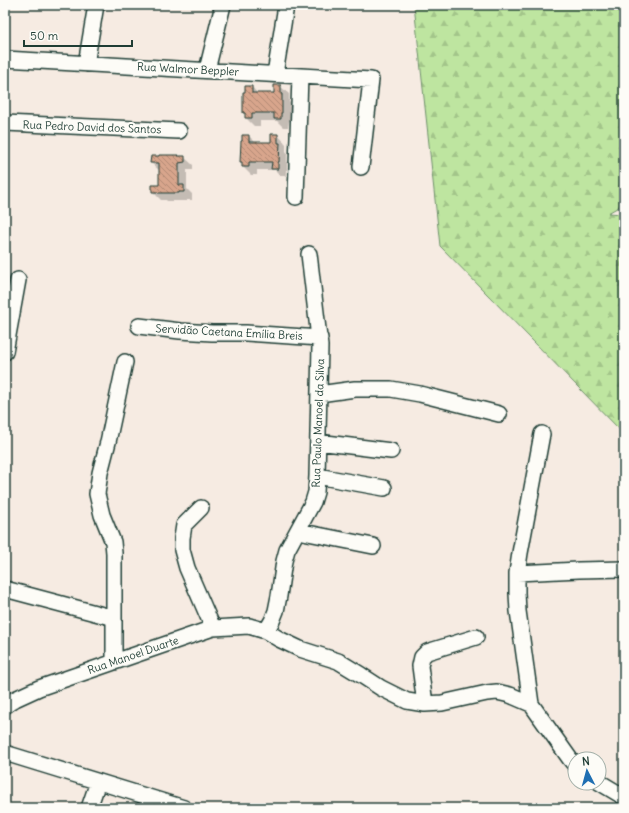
<svg xmlns="http://www.w3.org/2000/svg" width="629" height="813" font-family="Delius,sans-serif">
  <defs>
    <pattern id="forest-firs" width="22" height="20" patternUnits="userSpaceOnUse"><rect width="22" height="20" fill="#bee5a0"/><path d="M5 1l3.5 6h-7zM16 11l3.5 6h-7z" fill="#a3c58a"/></pattern>
    <pattern id="building-back-hatch" width="6" height="6" patternUnits="userSpaceOnUse"><rect width="6" height="6" fill="#d8a58c"/><path d="M-1 5l2 2M0 0l6 6M5-1l2 2" fill="none" stroke="#af8873"/></pattern>
  </defs>
  <rect width="100%" height="100%" fill="#f6ebe2"/>
  <filter id="ink" filterUnits="userSpaceOnUse"><feTurbulence type="fractalNoise" baseFrequency=".025" numOctaves="2"/><feDisplacementMap in="SourceGraphic" scale="8" xChannelSelector="R" yChannelSelector="G"/><feConvolveMatrix kernelMatrix="1 2 1 2 8 2 1 2 1" color-interpolation-filters="sRGB"/></filter>
  <g filter="url(#ink)">
    <!-- forest -->
    <path fill="url(#forest-firs)" stroke="#6e916a" d="M414,5h210v199l-16,9 16,1v220l-184,-188z"/>
    <!-- shadow -->
    <path fill="#0003" d="M280,86l9,8v8l1,1v18h-1l-1,6h-5l-6,-6h-17v5h-6l-8,-8v-4l-2,-1 8,-26 6,7h17z
      M278,135l8,9v7l1,2v17h-1v6h-5l-6,-6h-18v5h-6l-8,-8v-3l-2,-2 8,-26 7,7h16z
      M178,156l2,1h4l9,8v5h-6v19l5,5v6h-5v1h-20l-1,-1h-5l-8,-8 7,-6v-15l-9,-8z"/>
    <!-- building -->
    <path fill="url(#building-back-hatch)" stroke="#1f3d34" d="M274,85h7v9h1v19h-1v6h-7v-6h-22v5h-7v-5h-2v-21h2v-6h7v7h22z
      M271,134h7v9h2l-1,19h-1v7h-7l1,-7h-23v5h-7v-5h-2l1,-21h1v-6h7v7h22z
      M159,155h20l-1,1h7v6l-6,1v22h5v7h-5v1h-21v-1h-6v-7h7v-22h-9l1,-7h8z"/>
    <g fill="none" stroke-linecap="round" stroke-linejoin="round">
      <!-- minor casing -->
      <g stroke="#1f3d34" stroke-width="18">
        <path id="minor" d="M5,59l366,21 -10,87
          M86,64l10,-59
          M207,70l16,-65
          M275,74l10,-62
          M5,123l174,8
          M296,197l4,-121
          M139,326l41,5 32,2h34l74,5
          M5,352l13,-72
          M319,394l36,-5h36l29,5 79,20
          M542,434l-22,119 -3,20v20l1,18 13,93 39,55 5,6
          M318,442l73,9
          M317,476l67,12
          M201,508l-17,17 -2,13v12l5,18 26,60
          M298,531l75,15
          M517,573l62,-3 45,-1
          M5,589l109,29
          M266,631l6,-10 4,-10 3,-15 5,-35 3,-11 26,-48 3,-10 1,-16 3,-130 -11,-92
          M114,662v-109l-1,-11 -11,-27 -5,-21 3,-21 8,-31 17,-80
          M425,704l-5,-38 2,-9 5,-5 49,-15
          M5,706l10,-7 24,-11 174,-60 36,-2 17,5 13,8 21,10 38,12 23,14 20,13 26,13 18,3 17,-1 45,-10 10,-1 13,3 21,9
          M5,753l179,55
          M599,782l25,15
          M89,808l9,-26"/>
      </g>
      <!-- minor -->
      <use href="#minor" stroke="#fdfcf7" stroke-width="15"/>
    </g>
  </g>
  <g text-anchor="middle" dominant-baseline="central" stroke-width="4" stroke-linejoin="round" paint-order="stroke">
    <!-- street labels -->
    <g font-size="11" fill="#1f3d34" stroke="#fdfcf7">
      <text transform="translate(188 69) rotate(3)">Rua Walmor Beppler</text>
      <text transform="translate(92 127) rotate(2)">Rua Pedro David dos Santos</text>
      <text transform="translate(229 332) rotate(3)">Servidão Caetana Emília Breis</text>
      <text transform="translate(318 423) rotate(-88)">Rua Paulo Manoel da Silva</text>
      <text transform="translate(133 655) rotate(-19)">Rua Manoel Duarte</text>
    </g>
  </g>
  <!-- margin -->
  <rect width="629" height="813" fill="none" stroke="#fdfcf7" stroke-width="20"/>
  <rect x="10" y="10" width="609" height="793" fill="none" stroke="#1f3d34" stroke-width="1.5" filter="url(#ink)"/>
  <!-- north arrow -->
  <g transform="translate(587 771) rotate(354)"><circle r="19" fill="#fdfcf7" stroke="#a4b0a9"/>
  <path d="M0-3L7 15L0 10L-7 15Z" fill="#1f6fb2"/>
  <text y="-6" font-size="11" font-weight="bold" text-anchor="middle" fill="#1f3d34">N</text>
  </g>
  <!-- scale -->
  <path d="M24 40v6h108v-6" fill="none" stroke="#1f3d34" stroke-width="2"/>
  <text x="30" y="40" font-size="12" fill="#1f3d34" stroke="#fdfcf7" stroke-width="3" paint-order="stroke">50 m</text>
</svg>
